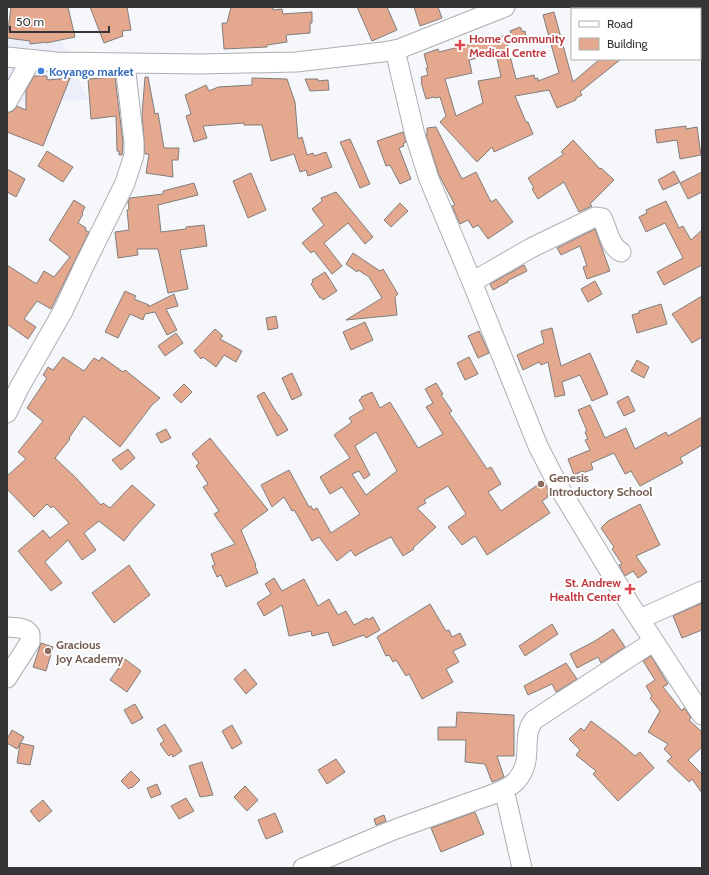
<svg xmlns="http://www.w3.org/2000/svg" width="709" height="875" font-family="Cabin,sans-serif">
  <rect width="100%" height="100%" fill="#f6f7fb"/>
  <!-- built -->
  <path fill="#eceefa" d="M7,23l55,19 26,58 -81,3z"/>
  <!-- building -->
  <path fill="#e3a88e" stroke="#817d7c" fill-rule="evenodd" d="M11,7h57l7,30 -29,6v-1l-16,2v-3l-23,-3z
    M90,7h37l4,23 -9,1 1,5 -19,7z
    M231,7h42v3l9,-1 1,5 29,-2v11h-2v10l-24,2 1,7 -20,3v2l-43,2 -2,-26h5z
    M357,7h30l10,23 -25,11z
    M414,7h24l4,11 -22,8z
    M554,12l19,70 27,-23h21l-41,33 2,3 -6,3v2l-19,8 -8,-18 -34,6 11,26h2l5,12 -39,18 -2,-5 -15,15 -37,-40 6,-6 -6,-19 -5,1 -1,-1 -8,2 -5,-17 1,-1 -1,-4 7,-2 -2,-7h2l-4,-14 14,-5 1,3 72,-18 -1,-3 10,-4 3,5 2,-1 1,5 -19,8 9,35 18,-4 1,4 3,-1v3l21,-8 -16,-58zM496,54l5,23 -23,4 5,22 -27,13 -11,-37 27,-6 -3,-13z
    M34,76h13v4l23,-2 -27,68 -36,-14v-19l6,-2 4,-5 9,4v-20z
    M115,77l8,66 -1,12h-3v-4h-2l-1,-35 -25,3 -3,-40z
    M145,77h3l7,37 3,-1 6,35h15l-1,12h-6l1,17 -27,-4 3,-19h-4l-3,-39z
    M252,78l35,1 8,23 3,37 4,-2 5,18 6,-2 1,3 12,-4 6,15 -24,9 -2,-6 -6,2 -6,-18 -23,7 -9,-36h-18v-2l-41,3 4,12 -13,4 -8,-26 5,-2 -6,-19 21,-10 3,6 9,-4 34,-2z
    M305,79h13v2l10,-1 1,10 -19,1z
    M686,126v3l11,-2 4,28 -21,4 -3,-19 -20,3 -2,-13z
    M436,127l26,52 14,-7 15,30 5,-3 17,23 -25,17 -10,-14 -5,3 -5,-8 -8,4 -8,-18 3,-1 -16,-30 -13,-40h1v-7z
    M403,132l3,10 -3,2 1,2 -5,2 12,31 -11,5 -10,-19 -4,1 -9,-25z
    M350,139l20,45 -10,4 -20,-46z
    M573,140l27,29 1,-1 13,12 -24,24 2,2 -13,6 -15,-30 -26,17 -6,-10 2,-1 -6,-10 36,-24 -3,-2z
    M47,151l26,16 -10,15 -25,-16z
    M7,169l18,10 -9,18 -9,-5z
    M674,171l6,11 -17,8 -5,-10z
    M702,172v20l-14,7 -8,-16z
    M251,173l15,37 -18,8 -15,-37z
    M194,183l4,12 -40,10 3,27 25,-3v-2l18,-2 3,21 -27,4 8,39 -20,4 -10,-44h-21l1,6 -20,3 -3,-26 14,-2 -2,-20 2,-1 -1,-7 2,-4 33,-4v-3z
    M336,192l37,45 -8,7 -17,-21 -24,20 18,23 -10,8 -18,-23 -3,2 -9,-10 22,-18 -12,-16 10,-8 -1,-3z
    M74,200l11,7 -3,6 1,1 -5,9 8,5 -1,2 4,2 -38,77 -14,-8 -13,18 12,8 -8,12 -21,-15v-59l28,18h2l7,-12 10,6 16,-20 -21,-17z
    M666,201l13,27 4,-2 8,14 11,-10v35l-38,20 -7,-13 26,-14 -18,-35 -19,9 -7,-15 8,-4 -1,-3z
    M400,203l8,8 -17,16 -7,-7z
    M595,229l15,42 -23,8 -4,-12 4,-1 -7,-20 -19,9 -4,-7z
    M353,253l27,18 3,-2 15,25 -3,3 2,18 -51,5 36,-22 -13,-21 -11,-7 -1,2 -11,-8z
    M524,265l3,6 -20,10 1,1 -15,8 -3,-6z
    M325,272l12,19 -14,9 -2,-3 -1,1 -9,-14 2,-2 -1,-2z
    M595,281l7,13 -14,8 -7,-13z
    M125,291l11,5 -2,3 15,6 -1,2 26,-13 4,12 -12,3 11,21 -10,5 -12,-23 -10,2 -2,6 -13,-6 -12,24 -13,-6z
    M702,296v41l-10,6 -20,-29z
    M661,304l6,20 -30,9 -5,-18 7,-2v-2z
    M276,316l2,12 -10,2 -2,-12z
    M365,322l8,18 -22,10 -8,-18z
    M552,328l9,38 29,-13 18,41 -16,7 -12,-26 -18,7 3,13 -10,2 -7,-35 -7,3 -2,-3 -16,8 -6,-15 27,-12 -3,-12z
    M215,329l8,7 -3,3 22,12 -6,11 -12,-7 -8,12 -13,-10 -2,2 -7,-8z
    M479,331l10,22 -11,5 -10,-22z
    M176,333l7,10 -18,13 -7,-10z
    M63,357l21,14 10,-13 5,3 3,-4 21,15 2,-2 35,28 -8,7 -32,42 -36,-31 -15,22 1,1 -15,19 21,20 25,27 2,-2 7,5 22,-23 23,20 -21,23 -10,13 -25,-20 -15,12 12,17 -14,10 -14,-20 -23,22 17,21 -11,8 -33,-40 25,-21 7,8 19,-15 -16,-17 -2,2 -4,-4 -13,13 -27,-28v-13l19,-17 -8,-7 25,-31 -16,-13 20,-30 -4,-3 5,-8 5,3z
    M469,357l9,17 -13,6 -8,-17z
    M637,360l12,7 -5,11 -13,-7z
    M292,373l10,22 -10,5 -10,-22z
    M436,383l7,11 -2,1 11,16 -3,2 10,14 28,42 4,-2 10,17 -13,8 13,19 42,-30 7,12 -3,1 1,3 -6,4 8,12 -63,42 -12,-19 -13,9 -14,-18 18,-13 -18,-28 -24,14 2,3 -9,5 19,19 -23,21 1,1 -11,7 -12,-19 -22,11 -14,8 -4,-6 -14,11 -18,-24 -7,4 -16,-28 -2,-3 -2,1 -8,-14 -12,10 -11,-22 28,-15 20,37 2,-1 2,4 4,-2 14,25 29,-19 -18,-27 -12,7 -10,-17 30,-19 -16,-23 18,-13 -3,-4 15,-9 -5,-9 3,-2 -1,-1 11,-5 8,16 10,-6 28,46 25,-14 -17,-27 7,-4 -8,-14zM376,432l21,39 -31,24 -14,-21 7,-3 5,8 6,-4 -15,-29z
    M184,384l8,8 -11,11 -8,-8z
    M264,392l14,23h1l9,15 -11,6 -20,-40z
    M628,396l7,15 -11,5 -7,-14z
    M590,405l15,33 21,-10 9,21 31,-17 2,4 34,-19v28l-22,13 3,5 -43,23 -9,-15 -6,3 -11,-21 -23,10 2,6 -10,4v-2l-9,4 -6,-16 22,-9 -5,-10 3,-1 -3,-7 2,-1 -9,-21z
    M166,429l5,9 -10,5 -5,-9z
    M210,438l58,72 -27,20 15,35 -1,1 3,7 -32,14 -5,-12 -4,2 -5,-11 3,-1 -4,-11 24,-10 -21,-30 5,-3 -16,-24 5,-3 -12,-18 3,-3 -7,-9z
    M128,449l7,9 -14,12 -9,-10z
    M640,504l20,41 -24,11 11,16 -9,6 -5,-7 -8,5 -6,-11 3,-1 -10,-15 2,-2 -13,-19 7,-7z
    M129,565l21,30 -36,28 -22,-30z
    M274,578l8,13 22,-12 14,27 11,-7 9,16 8,-4 8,14 13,-7 1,2 5,-3 7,13 -14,8 -2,-3 -31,11 -5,-14 -16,4 -1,-5 -22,5 -7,-31 -18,11 -7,-13 14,-9 -6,-10z
    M702,603v27l-20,8 -9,-22z
    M430,604l16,27 3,-1 3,7 8,-4 6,12 -13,6 6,11 -13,7 7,13 -31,17 -13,-25 -3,2 -10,-16 -3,2 -4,-7 -3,1 -9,-19z
    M552,624l6,10 -33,22 -6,-10z
    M613,629l12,18 -24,16 -3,-6 -21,11 -7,-14 25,-13z
    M41,643l12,4 -7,24 -13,-4z
    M651,656l17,28 -5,3 19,24 2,-3 2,2 5,8 -2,2 13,12v15l-14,13 14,14v19l-10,-14 -3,3 -22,-21 5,-4 -8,-8 4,-5 -20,-12 12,-21 -10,-13 2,-2 -6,-10 9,-6 -12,-19z
    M125,659l16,12 -14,21 -17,-12z
    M566,663l11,16 -21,13 -4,-8 -24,11 -4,-9z
    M245,669l12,15 -11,10 -12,-15z
    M135,704l8,14 -11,6 -8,-14z
    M457,712l57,3v41h-17l7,21 -12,5 -7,-18 -20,-2 1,-22h-28v-13h18z
    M591,721l28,21 16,14 5,-4 14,16 -36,33 -25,-27 3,-3 -20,-16 4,-5 -11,-11 12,-11 3,3z
    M165,724l17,27 -9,6 -1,-3 -3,2 -2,-2 -7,-10 4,-3 -7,-12z
    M232,725l10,18 -10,6 -10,-18z
    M12,730l12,7 -7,12 -10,-6v-4z
    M20,743l14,3 -4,19 -13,-2z
    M336,759l9,13 -18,12 -9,-14z
    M202,762l11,33 -13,2 -11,-31z
    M131,771l9,9 -8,8 -1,-1 -2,2 -8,-8z
    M157,784l4,10 -10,4 -4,-10z
    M245,786l13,14 -11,11 -13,-14z
    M186,798l8,13 -15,8 -8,-13z
    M43,800l9,11 -13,11 -9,-11z
    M475,812l9,22 -43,18 -10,-24z
    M275,813l8,19 -17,7 -8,-19z
    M384,815l2,6 -10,4 -2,-6z"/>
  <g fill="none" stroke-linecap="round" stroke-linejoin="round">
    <!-- minor casing -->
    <g stroke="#aeaeb2" stroke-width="21">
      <path id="minor" d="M395,50l20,85 14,44 43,103 66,164 22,43 69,114 73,112
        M7,57l49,5 144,2 96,-2 87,-10 16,-3 106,-42
        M7,102l24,-42
        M472,282l59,-34 64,-31 7,1c6,11 7,28 19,34
        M7,413l12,-25 44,-77 22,-47 40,-81 9,-28v-13l-9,-78
        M640,619l62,-28
        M7,627l13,1 6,2 4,4v8l-23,36
        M504,789l18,79
        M303,868c31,-13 61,-26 93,-39 25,-9 50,-18 75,-27 13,-5 37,-11 46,-22 18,-21 3,-43 17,-60l120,-79"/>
    </g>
    <!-- minor -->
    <use href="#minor" stroke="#fff" stroke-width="19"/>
  </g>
  <!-- markers -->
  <g fill="#e0444e" stroke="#fff" stroke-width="1.5">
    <path d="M458 39h4v4h4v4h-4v4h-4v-4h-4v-4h4z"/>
    <path d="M628 583h4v4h4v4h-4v4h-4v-4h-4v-4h4z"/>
  </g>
  <circle fill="#3f7fe0" stroke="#fff" stroke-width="1.5" cx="41" cy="71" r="4"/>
  <g fill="#8d6e63" stroke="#fff" stroke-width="1.5">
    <circle cx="541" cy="484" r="4"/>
    <circle cx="48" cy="651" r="4"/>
  </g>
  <g text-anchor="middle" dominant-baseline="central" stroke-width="4" stroke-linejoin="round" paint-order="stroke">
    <!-- health labels -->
    <g font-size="12" font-weight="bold" fill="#be3a42" stroke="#fff" text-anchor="start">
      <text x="469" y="38">Home Community<tspan x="469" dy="14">Medical Centre</tspan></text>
      <text x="621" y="582" text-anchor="end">St. Andrew<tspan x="621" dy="14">Health Center</tspan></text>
    </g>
    <!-- shop labels -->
    <g font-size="12" font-weight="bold" fill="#366cbe" stroke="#fff" text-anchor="start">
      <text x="49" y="71">Koyango market</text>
    </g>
    <!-- education labels -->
    <g font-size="12" font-weight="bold" fill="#785e54" stroke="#fff" text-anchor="start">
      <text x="549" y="477">Genesis<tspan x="549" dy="14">Introductory School</tspan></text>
      <text x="56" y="644">Gracious<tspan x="56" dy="14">Joy Academy</tspan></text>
    </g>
  </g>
  <!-- border -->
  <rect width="709" height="875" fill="none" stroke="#353537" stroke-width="16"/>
  <!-- legend -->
  <rect x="571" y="8" width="130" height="52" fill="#ffffff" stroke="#aeaeaf"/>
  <rect x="579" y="21" width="20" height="6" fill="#ffffff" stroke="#aeaeaf"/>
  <text x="607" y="28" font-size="12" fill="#353537">Road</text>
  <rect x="579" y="38" width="20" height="12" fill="#e3a88e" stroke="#aeaeaf"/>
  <text x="607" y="48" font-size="12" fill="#353537">Building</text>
  <!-- scale -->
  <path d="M10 26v6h99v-6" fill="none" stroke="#353537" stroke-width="2"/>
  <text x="16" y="26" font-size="12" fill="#353537" stroke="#ffffff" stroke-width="3" paint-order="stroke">50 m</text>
</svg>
